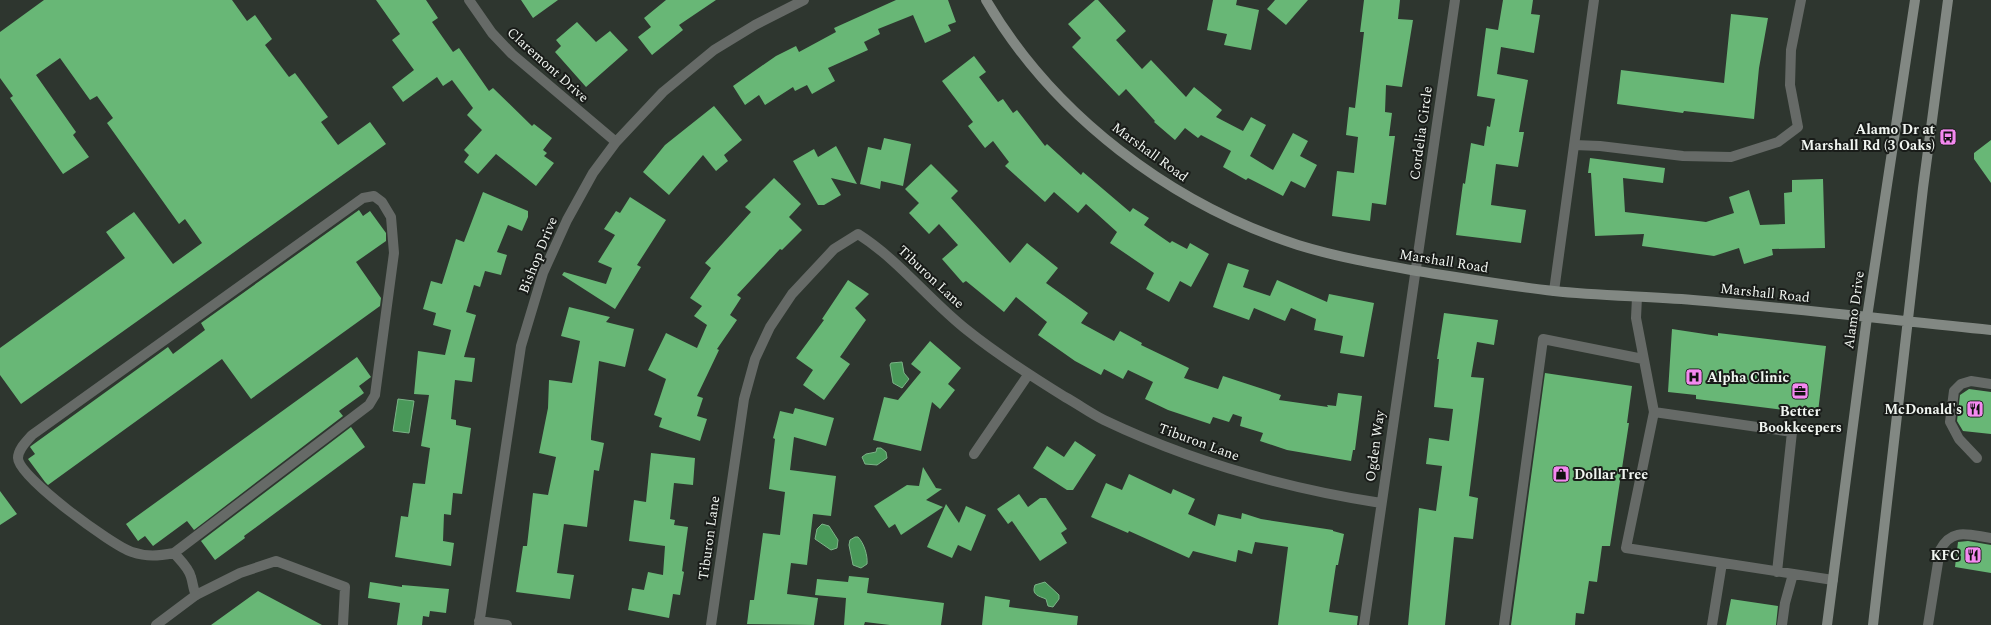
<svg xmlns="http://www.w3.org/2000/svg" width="1991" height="625" font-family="Spectral,serif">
  <rect width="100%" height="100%" fill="#2e362f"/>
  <!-- water -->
  <path fill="#499859" stroke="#7bb487" d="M902,362l2,11 5,6 -7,9 -9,-5 -3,-18 1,-2z
    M398,399l16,2 -5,32 -16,-2z
    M877,448h4l5,4 1,6 -10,7 -12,-1 -3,-7 4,-3 10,-2z
    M822,524l7,2 9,14 -1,8 -6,2 -16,-11 2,-10z
    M855,537h3c6,6 10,19 9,27l-6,4 -8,-3 -4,-20 1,-5z
    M1045,582l14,13v4l-6,8 -5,-1 -2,-7c-7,-3 -15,-4 -11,-14z"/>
  <!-- building -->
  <path fill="#68b776" d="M44,0h188l15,21 8,-6 17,24 -7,6 24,32 6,-4 33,44 -7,5 17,23 32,-23 16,22 -365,260 -21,-29v-27l125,-90 -19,-26 28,-20 39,52 29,-21 -17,-24 -6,5 -72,-101 6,-5 -16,-22 -7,4 -30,-42 -24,17 40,57 -3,3 16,22 -26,17 -53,-76 3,-2 -13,-18v-46z
    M376,0h50l12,18 -6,4 21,30 6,-4 30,43 4,-3 39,38 2,-2 18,14 -9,12 4,3 -3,3 10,7 -18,23 -40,-32 -18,20 -14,-12 5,-7 -5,-5 18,-20 -15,-15 6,-7 -21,-28 -9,6 -6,-9 -34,25 -11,-15 22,-17 -22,-30 8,-6z
    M521,0h37l-25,18z
    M666,0h50l-37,25 4,5 -31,25 -14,-18 13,-10 -7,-9z
    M896,0h52l8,22 -8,3 3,6 -26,12 -12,-28 -35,14 2,5 -16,8 4,8 -40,18 7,13 -23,13 -5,-9 -12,6 -2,-4 -28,18 -6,-10 -14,10 -12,-19 43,-30 20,-10 3,6 37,-20 -2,-4z
    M1095,0h3l28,31 -10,9 26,29 9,-9 35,37 8,-10 28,23 -6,7 27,14 8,-14 15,8 -16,31 23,14 20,-37 15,8 -8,15 17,9 -12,23 -14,-7 -8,15 -35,-18 -2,2 -23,-13 8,-16 -30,-16 -3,3 -13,-10 -10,12 -21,-18 1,-1 -29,-32 -7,7 -47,-49 9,-9 -13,-14z
    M1213,0h24l-1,5 23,5 -8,40 -27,-5 3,-11 -20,-4z
    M1275,0h33l-22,25 -19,-16z
    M1364,0h36l-2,19 15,1 -11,67 -16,-2 -1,27 7,1 -3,23h6l-9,69 -14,-2 -2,18 -38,-5 5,-45 17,2 4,-36 -12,-2 3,-28 6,1 9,-76h-4z
    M1503,0h30l-2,14 9,1 -6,38 -33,-6 -4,27 31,6 -9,52h5l-6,35 -22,-3 -5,41 35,5 -5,33 -65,-8 7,-52 2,1 6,-41 13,3 3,-20 3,1 5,-28 -18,-3 9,-68 12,2z
    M1731,14l37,4 -9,50 -5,51 -52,-6 -18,-2 -1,2 -66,-9 4,-34 103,13z
    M577,22l19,20 14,-11 18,19 -42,37 -31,-35 6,-6 -5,-6z
    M974,56l12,16 -7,5 19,25 5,-3 10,14 4,-3 28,36 2,-2 34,31 2,-3 47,40 3,-4 16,10 -5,7 26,18 2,-2 15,8 3,-6 19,11 -18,33 -11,-6 -11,21 -23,-13 8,-16 -44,-30 7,-11 -31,-28 -8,9 -24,-21 -9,10 -40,-36 4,-4 -16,-21 -8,7 -17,-22 5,-4 -31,-41z
    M714,106l28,34 -18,15 4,6 -12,10 -13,-16 -34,40 -26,-23 22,-27z
    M884,138l27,6 -8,42 -22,-5 -1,8 -20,-5 8,-37 13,3z
    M1991,140v43l-17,-24v-6z
    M836,146l21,38 -26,-6 10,17 -17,10h-6l-25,-44 21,-12 4,8z
    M1590,158l75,10 -2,15 -40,-5 2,34 81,10 28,-9 -5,-16 20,-7 11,35 25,-1 -1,-31 8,-1v-12l31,-1 2,69 -53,1 1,6 -29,9 -5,-16 -25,8 -72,-10 2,-12 -49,2 -4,-63h-3z
    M931,164l27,27 -7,7 59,65 17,-20 31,25 -12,15 42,30 -7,10 33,18 6,-10 22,12 -1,2 48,23 -5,10 34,11 5,-13 58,19 -2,5 49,7 -1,-2 9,1 2,-13 24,3 -7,54h-2l-2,11 -64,-11 -27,-9 3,-8 -23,-7 2,-9 -9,-3 -4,8 -16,-5 -3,7 -42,-14 -23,-11 8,-17 -25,-12 -5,9 -19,-10 -3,6 -26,-14 -37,-26 9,-13 -31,-25 -12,15 -38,-31 -3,2 -21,-24 16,-14 -19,-21 -10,10 -20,-21 10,-10 -14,-14z
    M774,178l27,26 -12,13 13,13 -20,20 -2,-1 -43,46 4,3 -11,17 7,5 -20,29 2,1 -22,46 6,2 -6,18 10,3 -7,22 -41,-14 3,-9 -8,-3 12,-36 -18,-9 18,-37 31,15 10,-23 -13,-9 8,-10 -12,-8 21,-30 -6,-5 46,-51 -6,-5z
    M483,192l45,19v6l-6,14 -14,-6 -11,27 10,3 -6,20 -16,-4 -5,16 -6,-2 -8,27 10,3 -12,42 11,1 -3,24 -17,-2 -4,39 5,1v5l15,3 -9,66 -9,-1 -2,22 -7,-1 -1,27 11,2 -3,23 -56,-9 6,-41 7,1 5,-34 12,1 5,-36 -9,-2 8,-51 -15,-1 4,-43 27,4 6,-25 -18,-5 3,-12 -13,-4 8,-28 11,3 14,-45 8,3z
    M630,197l36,23 -29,45 4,2 -26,42 -53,-34 2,-3 42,12 6,-16 -14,-6 17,-27 -11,-6 12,-18 4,2z
    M359,210l4,6 7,-5 16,22v8l-30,21 25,36 -1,8 -129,93 -29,-40 -174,126 -3,-3 -17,-23 7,-5 -5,-7 1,-1 137,-99 5,7 32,-24 -4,-7z
    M1228,263l21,7 -6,17 27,9 7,-16 50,22 2,-8 45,9 -10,54 -24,-4 3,-17 -29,-6 2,-11 -25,-11 -6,13 -31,-13 -5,12 -36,-13z
    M848,280l21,14 -14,14 11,12 -26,37 10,7 -26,36 -21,-15 10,-15 -17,-12 28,-38 -2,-1z
    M569,307l41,10 -4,5 28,7 -9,38 -26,-6 -8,75v4l13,3 -5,28 -5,-1 -7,57 -23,-3 -7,49 17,2 -4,24 -54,-7 7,-46h4l6,-53 15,2 8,-38 -17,-4 9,-45 1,-28 23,3 8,-42 -19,-5z
    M1444,313l54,7 -4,25 -17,-3 -6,35 13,1 -15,118 9,2 -5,41 -19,-2 -9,88h-37l11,-117 17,3 6,-45 -16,-2 3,-26 20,3 4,-32 -19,-2 5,-48h-2z
    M1672,329l46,7v-3l108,13 -8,66 -34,-5 -1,3 -87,-11v-4l-28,-3z
    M930,341l31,27 -13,16 7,6 -15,19 -8,-7 -11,49 -48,-11 11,-43 14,3 23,-28 -10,-8z
    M357,357l14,20 -12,9 5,7 -25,18 4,5 -149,114 -7,-9 -34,25 -8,-10 -7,5 -12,-17z
    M1545,373l87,13 -5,37h2l-19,123h-8l-5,36 -8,-1 -5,33 -8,-1 -1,12h-64z
    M1969,389l22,3v42l-28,-3 -6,-10 3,-26z
    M795,408l39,10 -8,28 -32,-9 -4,33 46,6 -5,40 -18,-2 -6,51 -16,-2 -4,31 31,4 -4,27 -67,-1 3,-24h4l9,-67 17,2 5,-43 -16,-3 6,-50 -2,-1 7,-27 13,3z
    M351,427l14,20 -121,89 1,2 -30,22 -14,-19z
    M1075,441l21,14 -23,35h-6l-34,-22 14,-22 17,11z
    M651,453l44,5 -2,27 -19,-2 -4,36 5,1 -1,5 14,2 -6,44 2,1 -4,23 -7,-1 -4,24 -41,-8 4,-22 12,2 4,-18 15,3 2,-29 -36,-5 5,-41 12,2z
    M923,467l13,21 6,1 -16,11 17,7 -42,28 -6,-11 -6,4 -15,-22 33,-21 12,1z
    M1129,474l42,20 2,-5 22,10 -7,15 27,12 3,-12 23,5 1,-6 19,6 72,11v1l11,3 -6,31h-2l-7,47 29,4 -1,9h-79l10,-78 -33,-5 -3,12 -14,-4 -2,12 -43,-11 -4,7 -60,-27 -1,2 -37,-16 15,-34 16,7z
    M0,491l17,23 -17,11z
    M1019,494l9,13 12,-9h6l21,31 -6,4 6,10 -27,18 -28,-40 -4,3 -11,-15z
    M946,504l13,19 7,-17 20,9 -15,36 -13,-6 -6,13 -25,-11z
    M1968,541l23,4v28l-36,-6 3,-25z
    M849,576l20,2 -2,15 77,10 -3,22h-51l-25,-3 -1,3h-20l2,-27 -31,-3 2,-16 31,3z
    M370,582l32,5v-2l47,4 -3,24 -16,-2 -1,6 -6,-1 -1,9h-25l3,-22 -32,-5z
    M258,591l64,34h-111z
    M985,596l25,4 -1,7 69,9 -1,9h-95z
    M1731,599l47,7 -2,19h-50z"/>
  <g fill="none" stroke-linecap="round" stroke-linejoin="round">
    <!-- lane -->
    <path stroke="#666a67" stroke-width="10" d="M1574,145l26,1 83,10 48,1 47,-15 20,-15 -8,-42 1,-35 10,-50
      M1554,291l40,-291
      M1637,297l-1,21 18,94
      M1977,458l-18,-19 -9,-17 4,-31 7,-7 10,-3 20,3
      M174,553l195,-148 6,-10 19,-142 -3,-36 -9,-15 -8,-6 -11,2 -331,237c-5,6 -14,14 -14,23 0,19 95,88 114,94 15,5 26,4 42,1 6,7 15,15 17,24 2,6 2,12 5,18l44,-22 36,-12 69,26 -2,38
      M1777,572l15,-140 -138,-20 -28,136 207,32
      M1504,625l39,-286 100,20
      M1712,625l10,-62
      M1782,625l3,-22 8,-29
      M1928,625l12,-75c12,-23 29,-15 51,-12"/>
    <!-- street -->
    <path stroke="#666a67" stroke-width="10" d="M469,0l23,33 20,21 104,88
      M974,454l54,-79
      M479,621l28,4
      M156,625l40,-30
      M479,625l42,-279 22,-73 24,-53 26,-47 23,-31 47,-50 51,-42 41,-25 49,-25
      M711,625l33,-226 11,-40 15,-32 22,-33 42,-45 24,-15c41,26 71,66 109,96 31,25 64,46 98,67 13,7 25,16 39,23 88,42 181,68 277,83
      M1364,625l91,-625"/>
    <!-- secondary -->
    <path stroke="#828883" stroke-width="10" d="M986,0c67,115 185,204 312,245 39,12 79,19 119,26 46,7 91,15 137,20 46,5 93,5 139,9 99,8 199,20 298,30
      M1827,625l40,-308 48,-317
      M1873,625l50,-437 25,-188"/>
  </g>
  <!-- icons -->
  <defs>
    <g id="bus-square" transform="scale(0.9)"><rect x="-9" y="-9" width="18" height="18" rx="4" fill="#f489f0" stroke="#191c19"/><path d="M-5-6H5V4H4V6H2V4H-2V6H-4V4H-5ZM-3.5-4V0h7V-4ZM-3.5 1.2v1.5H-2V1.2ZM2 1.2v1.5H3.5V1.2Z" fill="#111"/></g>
    <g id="hospital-square" transform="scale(0.9)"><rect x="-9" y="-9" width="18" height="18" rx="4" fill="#f489f0" stroke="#191c19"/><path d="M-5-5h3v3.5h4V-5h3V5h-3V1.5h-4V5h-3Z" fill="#111"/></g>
    <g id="office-square" transform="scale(0.9)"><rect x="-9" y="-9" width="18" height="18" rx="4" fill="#f489f0" stroke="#191c19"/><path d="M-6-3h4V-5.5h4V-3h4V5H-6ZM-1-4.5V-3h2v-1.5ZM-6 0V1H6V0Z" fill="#111"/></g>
    <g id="restaurant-square" transform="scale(0.9)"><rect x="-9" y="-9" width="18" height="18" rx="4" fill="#f489f0" stroke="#191c19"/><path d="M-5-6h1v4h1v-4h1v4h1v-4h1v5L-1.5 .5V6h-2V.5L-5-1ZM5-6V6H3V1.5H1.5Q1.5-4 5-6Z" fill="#111"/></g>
    <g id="shop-square" transform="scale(0.9)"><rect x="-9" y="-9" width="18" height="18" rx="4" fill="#f489f0" stroke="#191c19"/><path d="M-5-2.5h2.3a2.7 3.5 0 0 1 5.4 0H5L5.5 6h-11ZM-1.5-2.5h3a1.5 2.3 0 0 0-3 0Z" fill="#111"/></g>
  </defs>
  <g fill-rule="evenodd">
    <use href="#bus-square" x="1948" y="137"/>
    <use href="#hospital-square" x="1694" y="377"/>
    <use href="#office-square" x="1800" y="391"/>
    <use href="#restaurant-square" x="1975" y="409"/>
    <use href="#shop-square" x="1561" y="474"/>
    <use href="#restaurant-square" x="1973" y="555"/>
  </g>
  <g text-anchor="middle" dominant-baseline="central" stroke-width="4" stroke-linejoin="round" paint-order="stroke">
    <!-- street labels -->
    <g font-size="14" fill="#f1f6f1" stroke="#191c19">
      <text transform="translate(548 65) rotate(42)">Claremont Drive</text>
      <text transform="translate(1421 133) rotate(-82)">Cordelia Circle</text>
      <text transform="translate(1150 152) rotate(36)">Marshall Road</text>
      <text transform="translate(538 255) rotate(-68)">Bishop Drive</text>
      <text transform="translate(1444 261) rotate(9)">Marshall Road</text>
      <text transform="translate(931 277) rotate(43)">Tiburon Lane</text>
      <text transform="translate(1765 293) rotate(6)">Marshall Road</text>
      <text transform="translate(1854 310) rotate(-82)">Alamo Drive</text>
      <text transform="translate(1199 442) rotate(20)">Tiburon Lane</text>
      <text transform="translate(1375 446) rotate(-82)">Ogden Way</text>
      <text transform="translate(709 538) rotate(-82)">Tiburon Lane</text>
    </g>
    <!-- poi labels -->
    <g font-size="14" font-weight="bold" fill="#f1f6f1" stroke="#191c19" text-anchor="end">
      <text x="1935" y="129">Alamo Dr at<tspan x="1935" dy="16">Marshall Rd (3 Oaks)</tspan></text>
      <text x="1707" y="377" text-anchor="start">Alpha Clinic</text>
      <text x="1962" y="409">McDonald's</text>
      <text x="1800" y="411" text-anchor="middle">Better<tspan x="1800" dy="16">Bookkeepers</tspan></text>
      <text x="1574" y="474" text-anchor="start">Dollar Tree</text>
      <text x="1960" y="555">KFC</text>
    </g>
  </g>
</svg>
